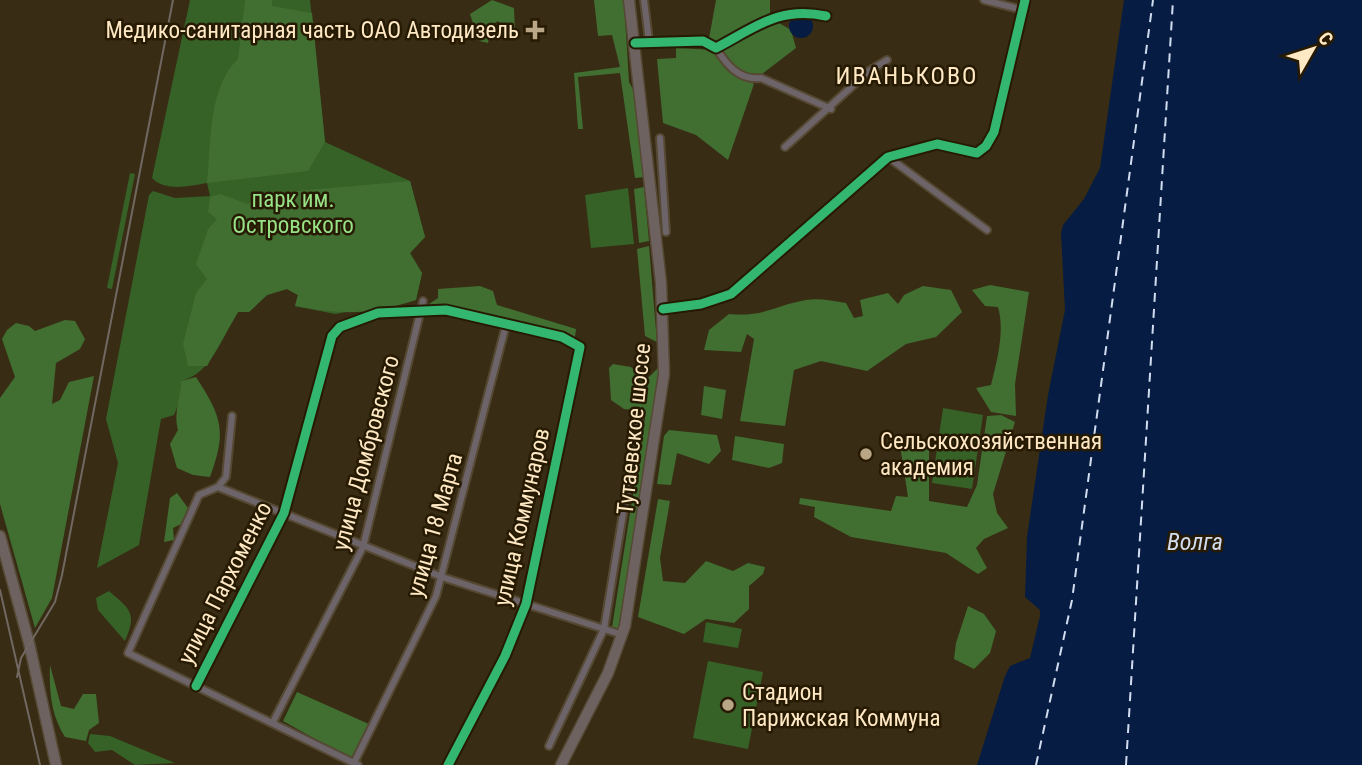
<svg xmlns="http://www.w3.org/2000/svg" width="1362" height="765" font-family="'Roboto Condensed',sans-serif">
  <rect width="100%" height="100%" fill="#382c14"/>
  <!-- green -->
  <path fill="#366127" d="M190,0h120l15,142 85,39 15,56 -15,16 12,20 -6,27 -81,14 -40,-8 3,-11 -11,-6 -20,6 -18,17h-11c-16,25 -27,62 -57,69v17l-7,17 -13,4 -22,126 -42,23 21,-105 -12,-44 43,-224 4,-4 22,7 35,-2 -3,-13c-17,3 -42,9 -55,-5z
    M130,173l5,1 -23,115 -5,-1z
    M628,188l6,56 -43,4 -6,-53z
    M943,408l40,7 -11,74 -40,-6z
    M109,591c22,19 28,22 16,50l-27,-31 -2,-12z
    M706,622l36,7 -4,19 -35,-6z
    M708,661l55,11 -15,77 -55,-11z
    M90,734l20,2 65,27 -40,2 -23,-15 -17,2 -7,-9z"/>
  <!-- forest -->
  <path fill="#416e31" d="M245,0h27v6l40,7 13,129 -17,29 -101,12c4,-39 1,-96 31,-124z
    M492,0l22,8 1,27 -7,3 -10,-17 -7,4 -3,18 -9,-2 -9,-27z
    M594,0h30l5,82 6,11 10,84 -10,1 -15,-105 -42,4 5,52h-5l-4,-56 46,-6 -8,-32 -14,1z
    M716,0h54v16l-54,29 -8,-1z
    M774,20l17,10 5,18 -38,29 -29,-12 -9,-16z
    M676,48l39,2 11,19 28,15 -26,76 -32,-25 -33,-12 -6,-64 19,-1z
    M410,181l15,56 -15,16 12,20 -6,27c-47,15 -72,15 -121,6l3,-11 -11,-6 -20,6 -18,17h-11l-31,54h-19l-5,-22 13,-51 11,-14 -11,-15 12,-35 9,-10 -9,-7 2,-15 10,-3 28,10 14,-10z
    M644,187l5,54 -10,2 -5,-54z
    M649,246l8,96 -12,-6 -8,-87z
    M990,285l39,7 -14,92 1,32 -25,-4 -15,-24 15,-3c6,-24 14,-54 7,-78l-13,-1 -13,-16z
    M480,286l13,5 4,14 79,24 -2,16 -63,-18 -6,-9c-23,7 -46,-13 -68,-4l-11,-8 12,-8v-9z
    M923,286l28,4 11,22 -26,25 -30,7 -39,27 -46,-10 -27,9 -9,56 -45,-5 14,-82 -7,-5 -6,18 -37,-2 5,-20 20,-16c36,3 44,-8 77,-14 13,-2 27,1 40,3l8,15 9,-2 -3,-16 28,-7 10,11 6,-9z
    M65,320l10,1 10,18 -5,10 -24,14 -4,41 8,-4 9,-18 25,-6 -42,222 -17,30 -35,-124v-106l15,-21 -13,-38 5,-9 9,-7 13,3 6,5z
    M613,364l18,3 12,10h6l10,-10 2,8 -43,254 -6,-2 1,-6 32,-203 -2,-7 -19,-2 -13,-9 -2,-32z
    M196,377c26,40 31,54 14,100l-17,-2 -16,-7 -7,-24 8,-14c-5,-18 3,-31 3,-49z
    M704,386l22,4 -4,29 -21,-4z
    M1001,415l14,7 -22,72 4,19 11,15 -24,11 -8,9 11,20 -9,6 -32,-21 -95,-16 -37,-20 1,-10 -16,-3 1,-6 91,13 5,-15 12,1 -8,-52 18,4 11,-8v60l38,6 10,-22 10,-69z
    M669,430l48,5 4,16 -12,13 -32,-11 -6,32 -14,-1 7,-48z
    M735,436l49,8 -2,19 -13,5 -37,-8z
    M177,493l11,15 -7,16 -8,4 1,12 -10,2 6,-44z
    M658,499l12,2 -10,57 3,23 22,2 21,-22 27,10 15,-8 17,4 -2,7 -14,12v23l-15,14 -28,-4 -22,15 -46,-17z
    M968,606l16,8 12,17 -6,22 -16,16 -20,-10 2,-16z
    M50,665l11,41 13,3 9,-15h13l3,29 -10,7 -3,11 -21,-4c-14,-22 -16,-46 -15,-72z
    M297,692l74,33 -18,35 -70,-39z"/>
  <!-- water -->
  <path fill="#061c42" d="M1124,0h238v765h-385l28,-89 5,-10 20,-8 10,-42v-6l-15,-13 2,-60 21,-142 17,-85 -4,-77 2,-8 21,-26 16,-31z
    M789 26a12 12 0 1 1 24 0a12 12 0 1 1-24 0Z"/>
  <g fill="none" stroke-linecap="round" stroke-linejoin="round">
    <!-- ferry -->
    <path stroke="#d1ddef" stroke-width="2" stroke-dasharray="9 7" stroke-linecap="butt" d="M1036,765l36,-165 81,-600
      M1126,765l47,-765"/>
    <!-- minor casing -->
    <g stroke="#554933" stroke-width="10">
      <path id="minor" d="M644,0l5,41
        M984,0l39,10
        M635,43l68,-2 13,7c40,-21 63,-42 110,-32
        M716,48c10,16 23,33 45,30l70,31
        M660,138l6,94
        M785,147l84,-76 18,-11
        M888,157l99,73
        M663,309l38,-5 30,-10 157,-137 49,-13 40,9 9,-7 8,-14 31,-132
        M218,487l8,-10 6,-61
        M196,686l88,-173 48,-177 8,-9 38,-14 68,-3 116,27 18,10 -54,257 -21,52 -57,109
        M273,722l90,-175 60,-246
        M549,746l55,-117 35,-213
        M354,763l82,-167 70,-271
        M358,765l-230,-112 71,-158 19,-8 224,90 181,58"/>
    </g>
    <!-- primary casing -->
    <g stroke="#554933" stroke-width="13">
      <path id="primary" d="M0,536l29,107 27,122
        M561,765l47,-92 17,-47 39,-252 -3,-91 -32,-283"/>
    </g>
    <!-- minor -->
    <use href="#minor" stroke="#6d6469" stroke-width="6"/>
    <!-- primary -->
    <use href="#primary" stroke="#6e6261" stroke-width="10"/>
    <!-- tram -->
    <path stroke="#716861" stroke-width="2" d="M0,590l40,175
      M17,677l4,-19 34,-56 7,-27 111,-575"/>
    <!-- cycleway casing -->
    <g stroke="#271a03" stroke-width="13">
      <path id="cycleway" d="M635,43l68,-2 13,7c40,-21 63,-42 110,-32
        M663,309l38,-5 30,-10 157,-137 49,-13 40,9 9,-7 8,-14 31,-132
        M196,686l88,-173 48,-177 8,-9 38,-14 68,-3 116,27 18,10 -54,257 -21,52 -57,109"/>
    </g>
    <!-- cycleway -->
    <use href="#cycleway" stroke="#33b770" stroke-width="9"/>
  </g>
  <!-- markers -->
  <g fill="#b9a686" stroke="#271a03" stroke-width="2.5">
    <path d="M531.5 19.5h7v7h7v7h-7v7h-7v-7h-7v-7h7z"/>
    <circle cx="866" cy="454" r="7"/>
    <circle cx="728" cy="705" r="7"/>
  </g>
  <g text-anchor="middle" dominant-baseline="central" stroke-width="5" stroke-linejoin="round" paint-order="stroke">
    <!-- poi labels -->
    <g font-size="23" fill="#ffe8c4" stroke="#271a03" text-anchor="start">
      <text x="519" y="30" text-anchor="end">Медико-санитарная часть ОАО Автодизель</text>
      <text x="880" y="441">Сельскохозяйственная<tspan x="880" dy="26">академия</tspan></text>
      <text x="742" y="692">Стадион<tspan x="742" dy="26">Парижская Коммуна</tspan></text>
    </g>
    <!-- park labels -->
    <g font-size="23" fill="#97e286" stroke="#271a03">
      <text x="293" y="199">парк им.<tspan x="293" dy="26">Островского</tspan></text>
    </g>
    <!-- street labels -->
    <g font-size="23" fill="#ffe8c4" stroke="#271a03">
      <text transform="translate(634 429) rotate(-84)">Тутаевское шоссе</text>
      <text transform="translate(366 453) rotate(-75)">улица Домбровского</text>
      <text transform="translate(522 517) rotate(-77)">улица Коммунаров</text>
      <text transform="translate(435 525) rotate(-74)">улица 18 Марта</text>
      <text transform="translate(225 583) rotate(-63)">улица Пархоменко</text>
    </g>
    <!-- neighbourhood labels -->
    <g font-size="24" letter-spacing="2" fill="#ffe8c4" stroke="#271a03">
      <text x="907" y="76">ИВАНЬКОВО</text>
    </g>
    <!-- water labels -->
    <g font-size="24" font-style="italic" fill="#d1ddef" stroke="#271a03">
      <text x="1195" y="542">Волга</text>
    </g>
  </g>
  <!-- north arrow -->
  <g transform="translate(1313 49) rotate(51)" stroke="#271a03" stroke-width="5" paint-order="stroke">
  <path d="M0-5L12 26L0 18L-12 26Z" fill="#ffe8c4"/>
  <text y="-10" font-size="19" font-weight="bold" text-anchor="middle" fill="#ffe8c4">С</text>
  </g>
</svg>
